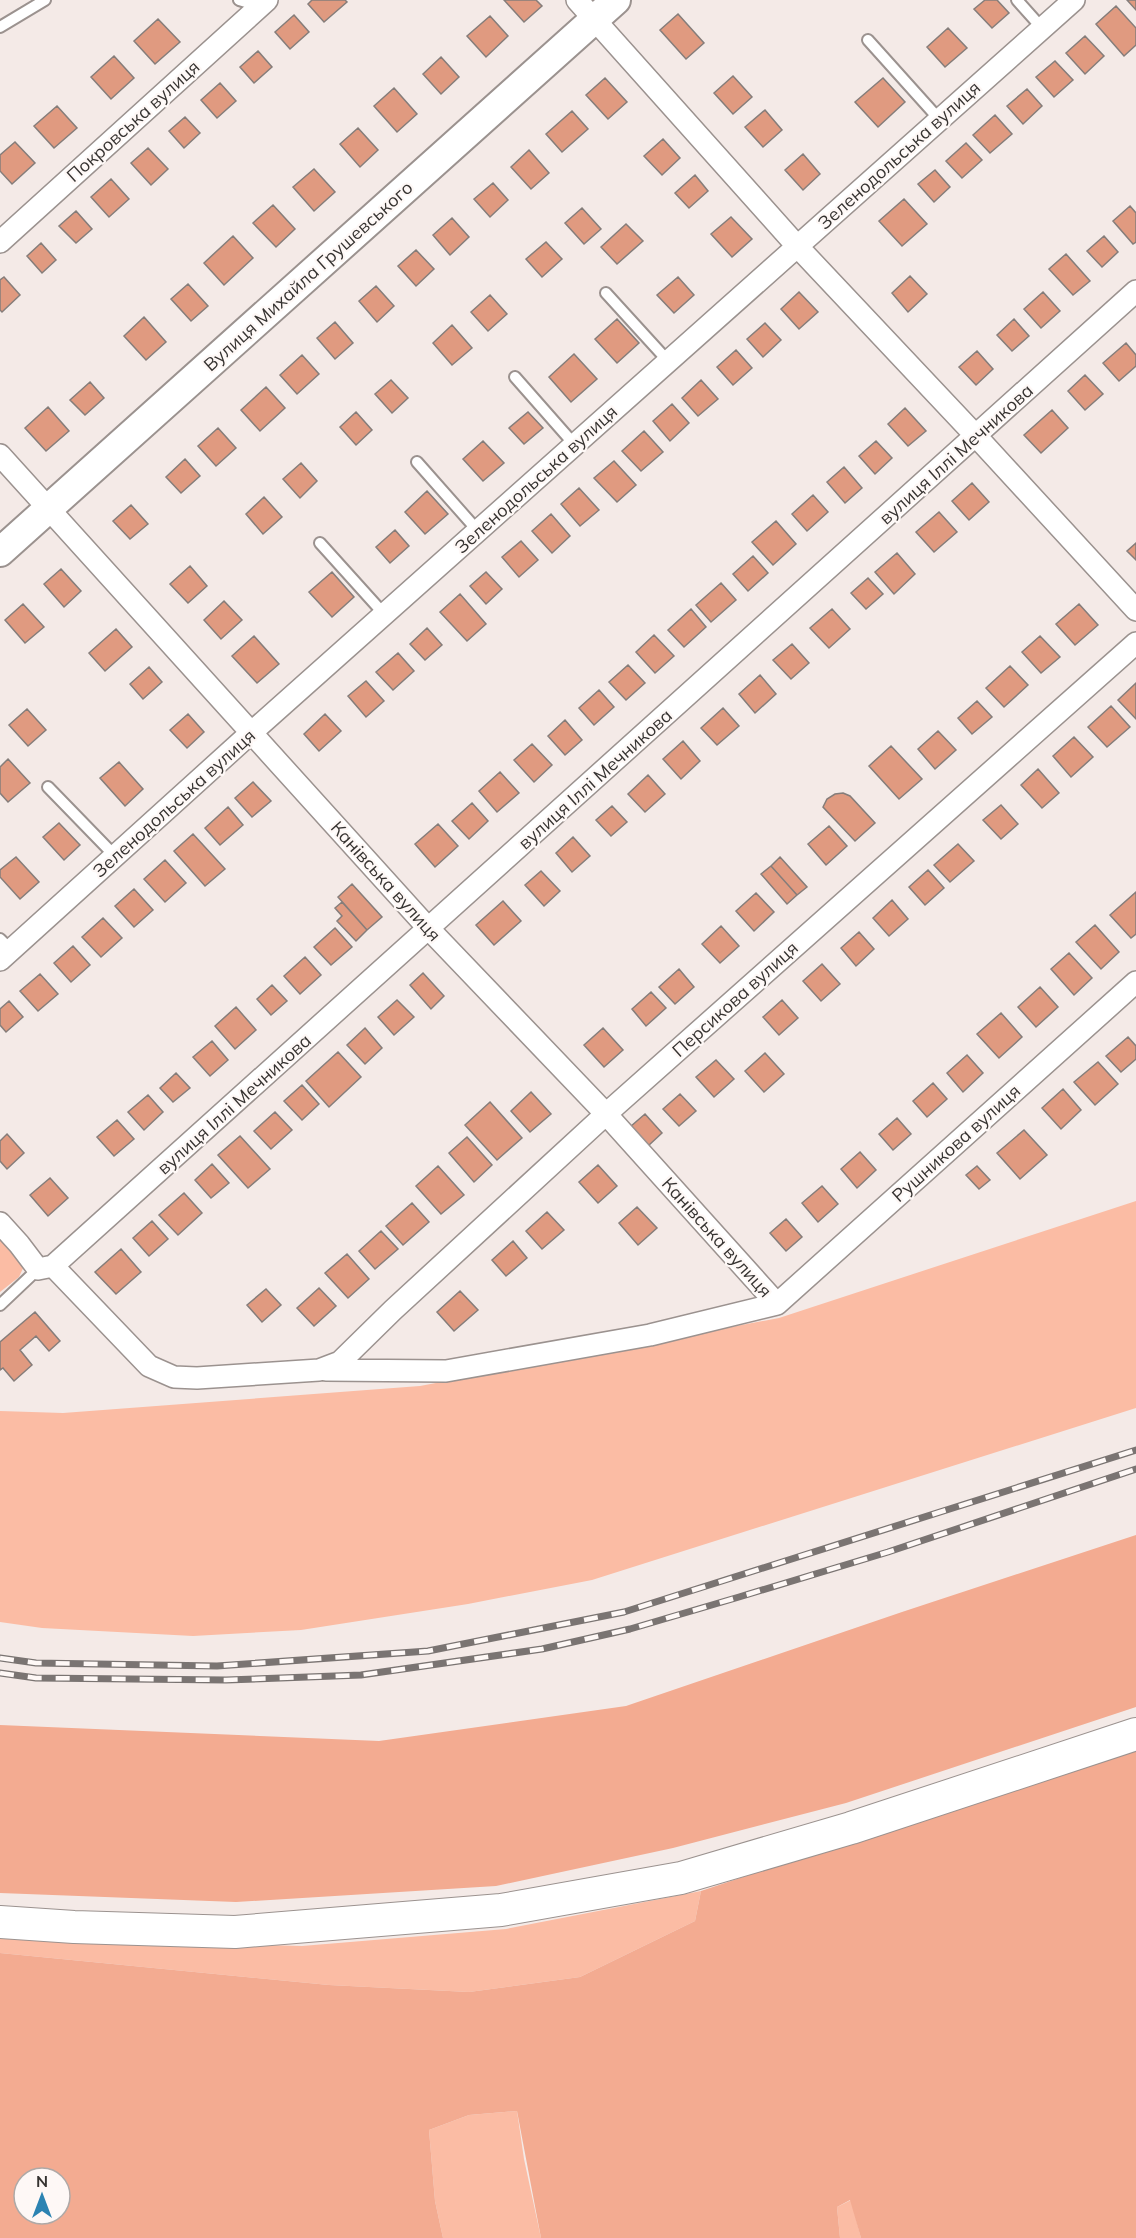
<svg xmlns="http://www.w3.org/2000/svg" width="1136" height="2238" font-family="Mulish,sans-serif">
  <rect width="100%" height="100%" fill="#f4eae7"/>
  <!-- green -->
  <path fill="#fbbca4" d="M1136,1201v207l-544,172 -124,24 -167,26 -108,6 -151,-8 -42,-6v-211l63,2 357,-27 359,-68z
    M0,1228l25,36 -6,13 -19,15z
    M701,1891l-6,30 -115,56 -111,15 -140,-7 -329,-32v-15l302,8 204,-17z
    M517,2111l7,48 17,79h-98l-8,-37 -6,-71 40,-15z
    M851,2200l10,38h-21l-3,-31z"/>
  <!-- forest -->
  <path fill="#f3ab91" fill-rule="evenodd" d="M1136,1535v172l-290,96 -173,45 -177,38 -260,16 -236,-9v-168l379,16 247,-35 276,-94z
    M1136,1746v492h-275l-11,-38 -13,7 3,31h-299l-24,-127 -48,4 -40,15 6,71 8,37h-443v-285l329,32 140,7 111,-15 115,-56 6,-30zM24,2178h36v36h-36z"/>
  <!-- building -->
  <path fill="#e09a80" stroke="#857d7a" stroke-width="1.5" d="M312,0h33l2,2 -23,20 -16,-18z
    M504,0h32l6,6 -18,16z
    M985,0h12l12,13 -17,15 -18,-19z
    M1127,0h9v10z
    M1116,6l20,22v17l-12,11 -28,-32z
    M678,14l26,29 -18,16 -26,-29z
    M294,15l15,17 -19,17 -15,-17z
    M490,16l18,20 -22,21 -19,-21z
    M158,19l22,23 -25,22 -21,-23z
    M948,28l19,20 -22,19 -18,-20z
    M1085,36l19,20 -19,18 -19,-21z
    M258,51l14,16 -18,16 -14,-16z
    M114,56l20,22 -23,21 -20,-22z
    M441,57l18,20 -18,17 -18,-20z
    M1055,61l18,19 -19,17 -18,-20z
    M733,76l19,21 -19,17 -19,-21z
    M605,78l22,24 -19,17 -22,-24z
    M883,78l22,24 -27,25 -23,-25z
    M220,83l16,18 -19,17 -16,-18z
    M394,88l23,26 -20,18 -23,-26z
    M1027,89l15,17 -19,18 -16,-18z
    M57,106l20,22 -23,20 -20,-22z
    M765,110l17,20 -19,17 -18,-20z
    M572,111l16,18 -26,23 -16,-18z
    M995,115l17,19 -22,19 -17,-18z
    M185,117l15,16 -16,15 -15,-17z
    M358,128l20,22 -18,17 -20,-23z
    M663,139l17,19 -18,17 -18,-19z
    M15,142l20,21 -23,21 -12,-13v-16z
    M966,143l16,17 -20,18 -16,-17z
    M148,148l20,21 -17,16 -20,-22z
    M529,150l20,23 -18,16 -20,-22z
    M803,154l17,20 -17,16 -18,-20z
    M314,169l21,23 -21,19 -21,-24z
    M935,170l15,17 -16,15 -16,-18z
    M695,175l13,16 -19,17 -14,-15z
    M111,179l18,20 -20,18 -18,-20z
    M493,183l15,17 -18,17 -16,-18z
    M904,199l23,25 -25,22 -23,-25z
    M273,205l22,24 -19,18 -23,-24z
    M1130,206l6,7v29l-3,2 -20,-23z
    M582,208l19,21 -17,15 -19,-21z
    M76,211l16,18 -16,14 -17,-17z
    M731,217l21,22 -20,18 -21,-23z
    M452,218l17,19 -19,18 -17,-20z
    M626,224l17,17 -26,23 -16,-17z
    M233,236l20,22 -29,27 -20,-22z
    M1104,236l14,16 -16,15 -15,-16z
    M546,242l16,17 -20,18 -16,-18z
    M41,243l15,17 -14,13 -15,-17z
    M416,250l18,19 -18,17 -18,-20z
    M1066,254l24,27 -17,14 -24,-26z
    M910,276l17,18 -19,18 -16,-19z
    M4,277l16,18 -18,17 -2,-2v-30z
    M678,277l16,18 -20,18 -17,-18z
    M188,284l20,22 -17,15 -20,-22z
    M376,286l18,20 -17,16 -18,-21z
    M799,292l19,20 -19,17 -18,-20z
    M1043,292l17,19 -19,17 -17,-19z
    M490,295l17,19 -19,17 -17,-19z
    M144,317l22,25 -20,18 -22,-24z
    M617,319l22,24 -22,20 -22,-24z
    M1014,319l15,17 -17,15 -15,-16z
    M335,322l18,21 -18,16 -18,-21z
    M765,323l16,17 -18,17 -16,-18z
    M452,325l20,23 -20,17 -19,-22z
    M1126,343l10,12v11l-17,15 -16,-18z
    M736,350l16,18 -19,17 -16,-18z
    M977,351l16,18 -17,16 -17,-18z
    M574,354l23,25 -26,23 -22,-25z
    M302,355l17,19 -22,20 -17,-19z
    M1085,375l18,19 -18,16 -17,-19z
    M391,380l17,18 -16,15 -17,-19z
    M701,380l17,19 -20,17 -16,-18z
    M90,382l14,16 -19,17 -15,-15z
    M266,387l19,21 -25,23 -19,-21z
    M672,404l17,19 -19,18 -17,-20z
    M48,407l21,24 -23,20 -21,-23z
    M905,408l21,23 -18,15 -20,-22z
    M1052,410l16,18 -27,25 -17,-18z
    M356,412l16,18 -16,15 -16,-18z
    M528,412l15,16 -19,16 -15,-16z
    M218,428l18,20 -20,18 -18,-20z
    M644,431l19,21 -22,19 -19,-20z
    M483,441l21,22 -21,18 -20,-22z
    M876,441l16,17 -17,16 -16,-18z
    M185,459l15,17 -19,17 -15,-16z
    M614,461l22,24 -19,17 -23,-24z
    M301,463l16,18 -17,17 -17,-19z
    M844,467l18,21 -17,15 -18,-21z
    M972,483l17,19 -20,18 -17,-19z
    M579,488l20,22 -19,16 -19,-22z
    M427,491l21,23 -23,20 -20,-22z
    M813,495l15,17 -21,19 -15,-17z
    M264,497l18,20 -19,17 -17,-20z
    M131,505l17,19 -18,15 -17,-18z
    M939,512l18,20 -23,20 -18,-20z
    M551,514l19,22 -18,17 -20,-22z
    M776,521l20,23 -23,21 -21,-23z
    M395,530l14,16 -19,17 -14,-16z
    M521,541l17,19 -19,17 -17,-20z
    M1136,543v17l-9,-9z
    M897,553l18,21 -21,20 -19,-22z
    M753,556l15,17 -20,18 -15,-17z
    M190,566l17,20 -19,17 -18,-19z
    M61,569l20,22 -17,16 -20,-23z
    M332,572l22,25 -22,20 -23,-25z
    M486,572l16,17 -16,15 -16,-18z
    M868,578l15,16 -17,15 -15,-16z
    M721,583l15,17 -25,22 -15,-17z
    M460,594l26,30 -19,17 -27,-29z
    M224,601l18,19 -21,19 -17,-19z
    M23,604l21,23 -19,16 -20,-23z
    M1079,604l19,21 -23,20 -19,-21z
    M691,609l15,18 -22,20 -16,-17z
    M832,609l18,20 -21,19 -19,-20z
    M427,628l15,17 -17,15 -15,-16z
    M116,629l16,18 -27,24 -16,-18z
    M654,635l20,21 -19,17 -19,-21z
    M254,636l25,28 -22,19 -25,-27z
    M1040,636l20,21 -19,16 -19,-21z
    M792,644l17,19 -18,16 -18,-19z
    M398,653l16,18 -21,19 -17,-18z
    M628,665l17,18 -19,17 -17,-18z
    M1010,666l18,19 -24,22 -18,-19z
    M149,667l13,15 -19,17 -13,-15z
    M760,675l16,19 -21,19 -16,-19z
    M366,681l18,20 -18,16 -18,-21z
    M1136,683v36l-18,-19z
    M599,690l15,17 -20,18 -15,-17z
    M977,701l15,16 -20,17 -14,-16z
    M1111,706l19,21 -23,20 -19,-20z
    M723,708l16,18 -22,19 -16,-17z
    M27,709l19,21 -18,16 -19,-21z
    M188,714l16,18 -17,16 -17,-18z
    M325,714l16,17 -22,20 -15,-17z
    M565,720l17,20 -17,15 -17,-19z
    M938,731l18,19 -21,19 -17,-20z
    M1074,737l19,20 -22,20 -18,-21z
    M683,741l17,20 -19,18 -18,-20z
    M532,744l20,21 -18,17 -20,-22z
    M891,746l31,33 -23,20 -30,-33z
    M8,759l22,24 -22,19 -8,-9v-26z
    M119,762l24,27 -18,17 -25,-28z
    M1038,769l21,24 -17,15 -21,-23z
    M500,772l19,21 -22,19 -18,-21z
    M648,775l17,19 -20,18 -17,-18z
    M253,782l18,19 -19,16 -17,-19z
    M843,793l7,3 25,27 -20,18 -32,-34 4,-8 8,-5z
    M472,803l16,18 -19,18 -17,-18z
    M1001,805l17,19 -17,15 -18,-19z
    M612,806l15,16 -16,14 -15,-16z
    M228,807l15,18 -23,20 -15,-17z
    M59,823l21,22 -16,15 -21,-23z
    M438,824l20,22 -23,21 -20,-23z
    M829,826l18,20 -21,19 -18,-21z
    M193,834l32,35 -20,17 -31,-35z
    M573,837l17,19 -18,16 -16,-19z
    M958,844l16,17 -24,21 -16,-17z
    M16,857l23,25 -19,17 -20,-22v-7z
    M780,857l27,30 -10,8 -26,-29z
    M165,860l21,23 -21,19 -21,-23z
    M771,866l26,29 -10,9 -26,-30z
    M928,870l16,18 -19,17 -16,-18z
    M541,871l19,20 -16,15 -19,-21z
    M352,884l30,33 -15,13 -29,-33z
    M134,889l19,21 -19,17 -19,-21z
    M1136,892v42l-5,4 -21,-23z
    M756,893l18,19 -20,19 -18,-20z
    M892,900l16,19 -19,17 -16,-18z
    M503,901l18,20 -27,24 -18,-20z
    M342,902l25,28 -11,11 -19,-20 5,-5 -7,-8z
    M103,918l19,20 -21,19 -19,-20z
    M1095,925l24,27 -18,17 -25,-27z
    M721,926l18,20 -19,17 -18,-19z
    M335,928l17,19 -21,18 -17,-18z
    M859,932l15,17 -18,17 -15,-18z
    M73,946l17,19 -19,17 -17,-19z
    M1069,953l23,25 -18,17 -23,-26z
    M305,957l16,18 -21,19 -16,-18z
    M822,964l18,20 -19,17 -18,-20z
    M679,969l15,18 -19,17 -16,-17z
    M423,973l21,23 -13,13 -21,-24z
    M40,974l18,20 -20,17 -18,-20z
    M272,985l15,16 -16,14 -14,-16z
    M1040,987l18,20 -22,20 -18,-20z
    M651,992l15,16 -20,18 -14,-17z
    M397,1000l17,17 -20,18 -16,-18z
    M782,1000l16,18 -19,17 -16,-18z
    M9,1001l14,16 -17,15 -6,-7v-16z
    M236,1007l20,23 -21,19 -20,-23z
    M1001,1013l21,24 -23,21 -22,-24z
    M365,1028l17,20 -17,16 -18,-19z
    M603,1028l20,22 -19,17 -20,-22z
    M1128,1037l8,9v13l-15,13 -15,-16z
    M212,1041l16,19 -18,16 -17,-19z
    M338,1052l23,25 -32,30 -23,-26z
    M765,1053l19,21 -20,18 -19,-21z
    M967,1055l16,18 -20,19 -16,-19z
    M716,1060l18,19 -20,18 -18,-20z
    M1098,1062l20,22 -23,21 -21,-23z
    M176,1073l14,15 -17,14 -13,-14z
    M933,1083l14,16 -20,18 -14,-16z
    M302,1085l17,19 -17,16 -18,-19z
    M1063,1089l18,21 -20,19 -19,-21z
    M531,1092l20,22 -21,18 -19,-21z
    M680,1094l16,17 -17,15 -16,-17z
    M148,1095l15,17 -19,18 -16,-18z
    M490,1102l32,36 -25,22 -32,-35z
    M275,1112l17,18 -21,19 -17,-18z
    M645,1114l17,19 -14,13 -18,-19z
    M897,1118l14,16 -18,16 -14,-16z
    M117,1120l17,19 -20,17 -17,-19z
    M1024,1130l23,25 -27,24 -23,-26z
    M7,1134l17,19 -17,16 -7,-8v-20z
    M240,1136l30,33 -22,19 -30,-33z
    M467,1137l25,28 -18,17 -25,-29z
    M860,1152l16,18 -19,18 -16,-19z
    M212,1164l17,19 -18,15 -16,-18z
    M598,1165l19,21 -19,17 -19,-21z
    M438,1166l26,29 -23,19 -25,-28z
    M977,1166l13,14 -11,9 -13,-14z
    M50,1178l18,20 -20,18 -18,-21z
    M822,1186l16,18 -20,18 -16,-19z
    M184,1193l18,20 -24,22 -19,-20z
    M412,1203l17,19 -26,23 -17,-19z
    M637,1207l20,21 -19,17 -19,-22z
    M547,1212l17,18 -22,19 -16,-18z
    M786,1219l16,18 -16,14 -16,-18z
    M152,1221l16,18 -19,17 -16,-18z
    M381,1231l17,18 -23,20 -16,-18z
    M513,1241l14,17 -21,18 -14,-16z
    M121,1249l20,23 -25,22 -21,-22z
    M347,1254l22,25 -21,19 -23,-25z
    M319,1288l17,18 -22,20 -17,-18z
    M266,1289l15,16 -19,17 -15,-17z
    M460,1291l18,19 -24,21 -17,-19z
    M35,1312l25,29 -11,10 -13,-15 -16,14 12,15 -18,16 -11,-13 -3,2v-28z"/>
  <g fill="none" stroke-linecap="round" stroke-linejoin="round">
    <!-- lane casing -->
    <g stroke="#9b928f" stroke-width="14">
      <path id="lane" d="M239,0l20,6
        M1017,0l25,28
        M0,27l45,-27
        M868,40l71,79
        M606,293l62,68
        M515,377l59,67
        M417,462l61,69
        M320,543l64,71
        M48,787l67,69
        M0,939l11,11
        M0,1305l38,-36"/>
    </g>
    <!-- street casing -->
    <g stroke="#9b928f" stroke-width="24">
      <path id="street" d="M577,0l220,246 179,190 160,174
        M0,242l267,-242
        M0,455l428,473 178,186 171,190
        M0,960l252,-228 822,-732
        M0,1223l19,21 19,25 15,-3 96,100 25,11 23,1 122,-8 21,-8 53,-52 213,-196 530,-471
        M53,1266l1083,-975
        M326,1370l120,1 204,-36 127,-31 359,-322"/>
    </g>
    <!-- secondary casing -->
    <g stroke="#9b928f" stroke-width="32">
      <path id="secondary" d="M0,552l616,-552"/>
    </g>
    <!-- primary casing -->
    <g stroke="#9b928f" stroke-width="34">
      <path id="primary" d="M0,1922l74,5 161,5 266,-22 180,-32 170,-50 285,-94"/>
    </g>
    <!-- lane -->
    <use href="#lane" stroke="#fff" stroke-width="10"/>
    <!-- street -->
    <use href="#street" stroke="#fff" stroke-width="21"/>
    <!-- secondary -->
    <use href="#secondary" stroke="#fff" stroke-width="28"/>
    <!-- primary -->
    <use href="#primary" stroke="#fff" stroke-width="32"/>
    <!-- rail casing -->
    <g stroke="#7a7472" stroke-width="7">
      <path id="rail" d="M0,1658l36,5 181,3 211,-15 196,-39 512,-162
        M0,1673l36,5 190,2 135,-5 181,-26 88,-20 109,-32 149,-45 248,-83"/>
    </g>
    <!-- rail -->
    <use href="#rail" stroke="#fef8f6" stroke-width="4.5" stroke-dasharray="14" stroke-linecap="butt"/>
  </g>
  <g text-anchor="middle" dominant-baseline="central" stroke-width="4.5" stroke-linejoin="round" paint-order="stroke">
    <!-- street labels -->
    <g font-size="18" fill="#363331" stroke="#fef8f6">
      <text transform="translate(133 121) rotate(-42)">Покровська вулиця</text>
      <text transform="translate(899 155) rotate(-42)">Зеленодольська вулиця</text>
      <text transform="translate(308 276) rotate(-42)">Вулиця Михайла Грушевського</text>
      <text transform="translate(956 454) rotate(-42)">вулиця Іллі Мечникова</text>
      <text transform="translate(536 479) rotate(-42)">Зеленодольська вулиця</text>
      <text transform="translate(595 779) rotate(-42)">вулиця Іллі Мечникова</text>
      <text transform="translate(174 803) rotate(-42)">Зеленодольська вулиця</text>
      <text transform="translate(386 881) rotate(48)">Канівська вулиця</text>
      <text transform="translate(735 999) rotate(-42)">Персикова вулиця</text>
      <text transform="translate(234 1104) rotate(-42)">вулиця Іллі Мечникова</text>
      <text transform="translate(956 1143) rotate(-42)">Рушникова вулиця</text>
      <text transform="translate(717 1237) rotate(48)">Канівська вулиця</text>
    </g>
  </g>
  <!-- north arrow -->
  <g transform="translate(42 2196)"><circle r="28" fill="#fef8f6" stroke="#aea9a7" stroke-width="1.5"/>
  <path d="M0-4.5L10 22L0 15L-10 22Z" fill="#2c83b2"/>
  <text y="-9" font-size="16" font-weight="bold" text-anchor="middle" fill="#363331">N</text>
  </g>
</svg>
